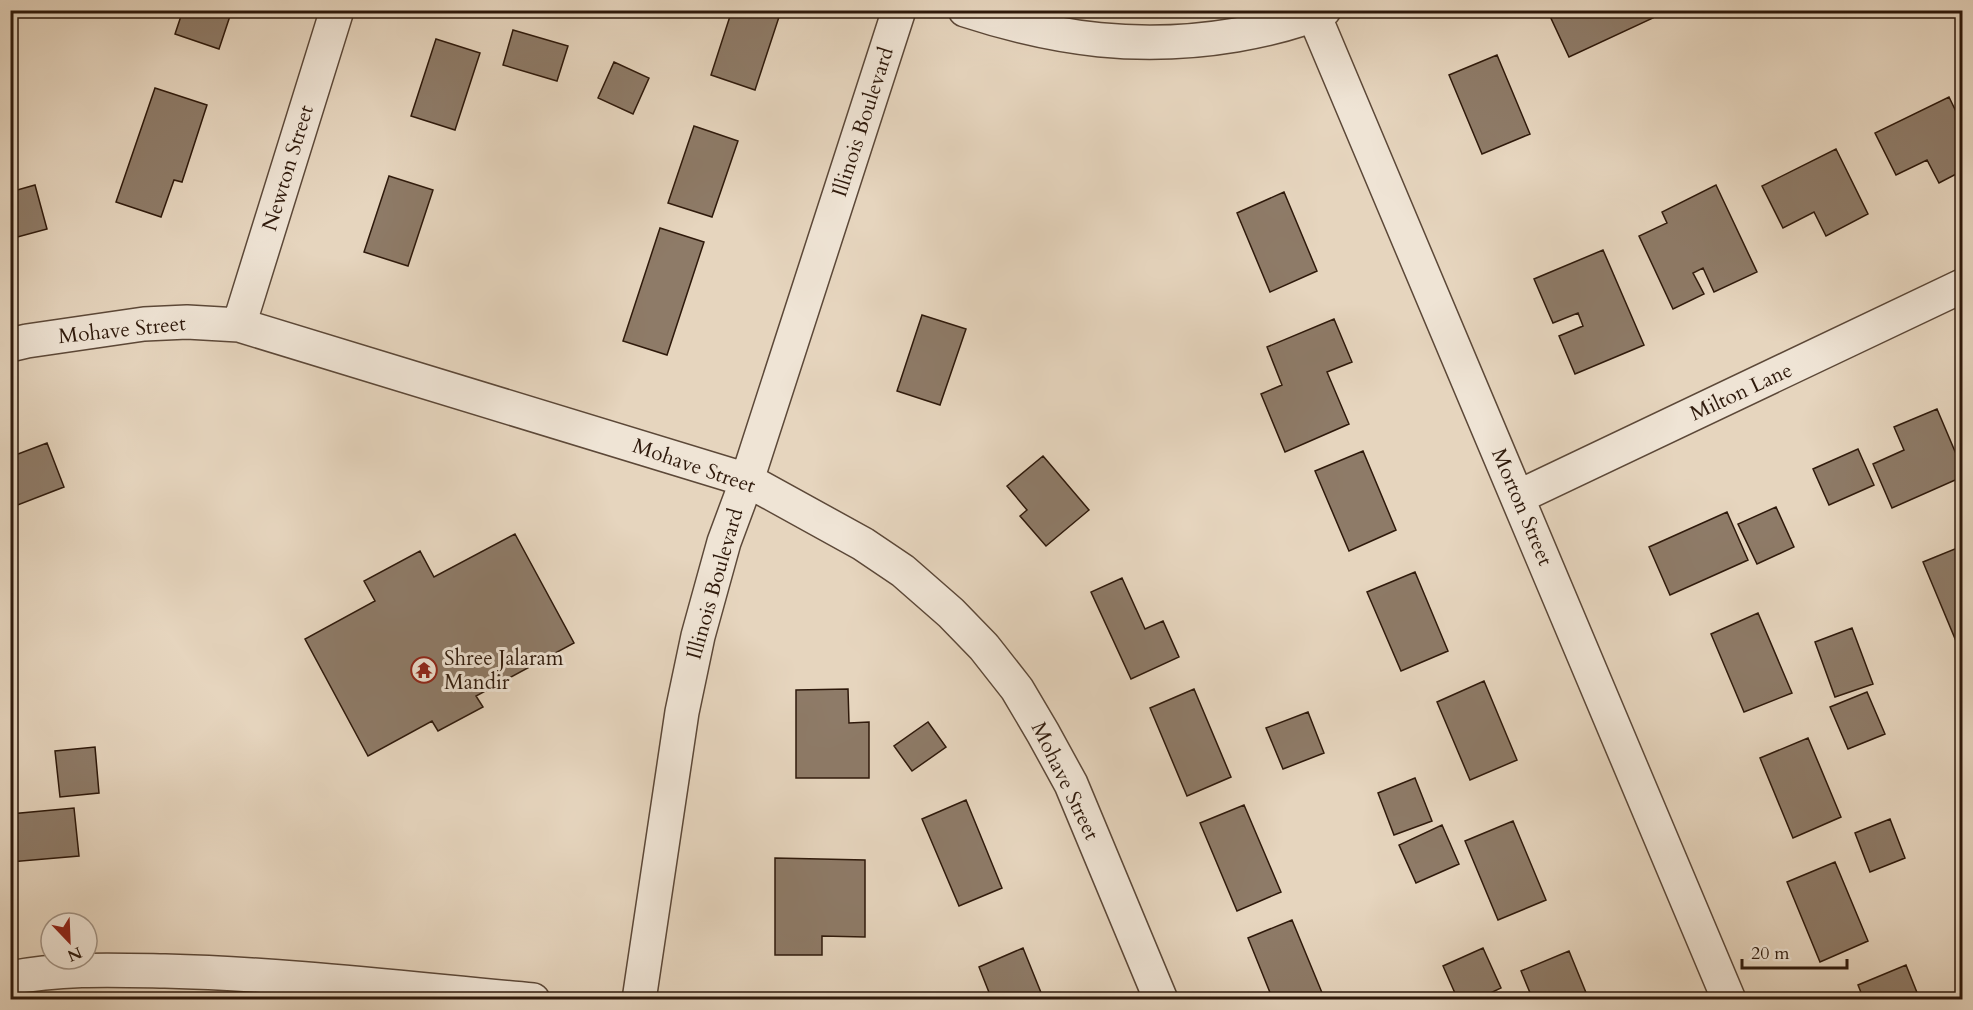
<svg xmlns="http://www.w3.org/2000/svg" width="1973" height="1010" font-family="Cardo,serif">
  <rect width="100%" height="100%" fill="#e6d5be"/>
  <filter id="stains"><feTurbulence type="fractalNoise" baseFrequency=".00333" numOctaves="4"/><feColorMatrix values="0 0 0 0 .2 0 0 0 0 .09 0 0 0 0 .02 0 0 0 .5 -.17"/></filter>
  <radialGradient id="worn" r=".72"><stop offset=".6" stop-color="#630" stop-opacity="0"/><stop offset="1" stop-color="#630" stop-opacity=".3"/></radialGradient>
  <!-- building -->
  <path fill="#8e7b68" stroke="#2e190b" stroke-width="1.5" d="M183,10h49l-13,39 -44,-15z
    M732,10h39l9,4 -25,76 -44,-15z
    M1557,10h92l4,8 -84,39 -20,-43z
    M513,30l55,16 -11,35 -54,-16z
    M436,39l44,14 -25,77 -44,-14z
    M1497,55l33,79 -48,20 -33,-79z
    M614,62l35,16 -16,36 -35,-16z
    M155,88l52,17 -25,77 -8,-2 -13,37 -45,-15z
    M1949,97l13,27v47l-23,12 -12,-23 -31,15 -21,-42z
    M694,126l44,15 -26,76 -44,-14z
    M1836,149l32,65 -42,22 -12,-24 -31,16 -21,-42z
    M389,176l44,14 -25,76 -44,-14z
    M35,185l12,44 -37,10v-47z
    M1716,185l41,87 -43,20 -11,-24 -10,5 11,21 -31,15 -34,-73 28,-13 -5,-11z
    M1284,192l33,79 -47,21 -33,-79z
    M660,228l44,14 -37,113 -44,-14z
    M1603,250l41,95 -69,29 -16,-38 24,-10 -5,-13 -25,10 -19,-44z
    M922,315l44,14 -26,76 -43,-14z
    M1334,319l18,43 -25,10 22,52 -64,28 -24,-58 21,-9 -15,-38z
    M1937,409l25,59v9l-70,31 -19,-44 31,-14 -10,-23z
    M47,443l17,44 -54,21v-51z
    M1858,449l16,36 -45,20 -16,-36z
    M1363,451l33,79 -47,21 -34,-80z
    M1043,456l46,54 -43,36 -26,-30 7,-6 -20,-24z
    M1776,507l18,40 -37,17 -19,-40z
    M1727,512l21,48 -78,35 -21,-48z
    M515,534l59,109 -98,53 7,11 -45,24 -6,-10 -64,35 -63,-117 70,-38 -11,-20 56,-30 14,26z
    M1962,546v93l-6,2 -33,-79z
    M1415,572l33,79 -47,20 -34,-79z
    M1122,578l23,51 18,-8 16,36 -48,22 -40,-87z
    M1758,613l34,80 -48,19 -33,-78z
    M1852,628l21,56 -38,13 -20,-55z
    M1484,681l33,79 -47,20 -33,-78z
    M848,689l1,34 20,-1v56h-73v-88z
    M1194,689l37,88 -44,19 -37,-88z
    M1867,692l18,42 -37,15 -18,-42z
    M1308,712l16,41 -41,16 -17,-41z
    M928,722l18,25 -34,24 -18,-25z
    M1808,738l33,79 -48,21 -33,-80z
    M95,747l4,46 -39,4 -5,-46z
    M1415,778l17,43 -38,14 -16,-42z
    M966,800l36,88 -43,18 -37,-87z
    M1244,805l37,87 -44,19 -37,-88z
    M74,808l5,48 -69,6v-48z
    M1890,819l15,39 -35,14 -15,-39z
    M1513,821l33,79 -48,20 -33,-79z
    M1442,825l17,39 -43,19 -17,-38z
    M775,858l90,2v77l-43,-1v19h-47z
    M1835,862l33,79 -48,21 -33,-80z
    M1292,920l33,80h-52l-25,-62z
    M1023,948l21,52h-52l-13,-33z
    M1483,948l18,40 -25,12h-18l-15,-34z
    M1569,951l20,49h-56l-12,-29z
    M1906,965l14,35h-56l-6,-15z
    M762,995l51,2v3h-51z"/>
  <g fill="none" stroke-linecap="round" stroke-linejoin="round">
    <!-- minor casing -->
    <g stroke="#5c4838" stroke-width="36">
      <path id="minor" d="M965,10c92,30 176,41 271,25 29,-5 61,-12 88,-25
        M1314,15l415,985
        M239,325l98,-315
        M10,345l17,-4 117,-17 43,-2 52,3 508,155 116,64 40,27 48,42 33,34 33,42 26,44 28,51 90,216
        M1518,497l444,-211
        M10,978c52,-10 103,-8 155,-7 123,3 246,18 368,29
        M639,1000l43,-288 16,-76 26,-94 23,-62 152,-470"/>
    </g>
    <!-- minor -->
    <use href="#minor" stroke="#efe4d5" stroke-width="33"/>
  </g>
  <!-- icons -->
  <defs>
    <g id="temple-ring" transform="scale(1.35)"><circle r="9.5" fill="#efe4d5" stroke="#8f2418" stroke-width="1.5"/><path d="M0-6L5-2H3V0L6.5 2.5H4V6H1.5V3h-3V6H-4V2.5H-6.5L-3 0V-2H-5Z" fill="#8f2418"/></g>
  </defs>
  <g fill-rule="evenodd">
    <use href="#temple-ring" x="424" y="670"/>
  </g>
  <g text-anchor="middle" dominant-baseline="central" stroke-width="6" stroke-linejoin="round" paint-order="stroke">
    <!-- street labels -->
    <g font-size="21" fill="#2e190b" stroke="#efe4d5">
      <text transform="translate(863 122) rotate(-72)">Illinois Boulevard</text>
      <text transform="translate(288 168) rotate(-73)">Newton Street</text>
      <text transform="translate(122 330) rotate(-6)">Mohave Street</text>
      <text transform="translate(1741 392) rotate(-25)">Milton Lane</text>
      <text transform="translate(694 466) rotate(19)">Mohave Street</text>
      <text transform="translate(1522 507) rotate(67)">Morton Street</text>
      <text transform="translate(715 584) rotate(-74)">Illinois Boulevard</text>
      <text transform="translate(1065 781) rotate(64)">Mohave Street</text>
    </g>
    <!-- poi labels -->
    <g font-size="21" fill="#2e190b" stroke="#efe4d5" text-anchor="start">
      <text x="444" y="658">Shree Jalaram<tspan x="444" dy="24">Mandir</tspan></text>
    </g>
  </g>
  <!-- margin -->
  <rect width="1973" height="1010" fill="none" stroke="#e6d5be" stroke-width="36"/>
  <rect x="12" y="12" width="1949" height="986" fill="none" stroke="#2e190b" stroke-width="3"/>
  <rect x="18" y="18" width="1937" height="974" fill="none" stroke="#2e190b" stroke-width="1.5"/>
  <!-- north arrow -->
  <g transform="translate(69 941) rotate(157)"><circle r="28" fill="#efe4d5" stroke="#a29384" stroke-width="1.5"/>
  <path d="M0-4.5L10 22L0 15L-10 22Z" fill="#8f2418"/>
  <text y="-9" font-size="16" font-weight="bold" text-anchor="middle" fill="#2e190b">N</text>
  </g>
  <!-- scale -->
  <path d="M1742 959v9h105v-9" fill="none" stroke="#2e190b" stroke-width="3"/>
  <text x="1751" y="959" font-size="18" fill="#2e190b" stroke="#efe4d5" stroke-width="4.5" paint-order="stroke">20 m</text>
  <rect width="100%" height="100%" filter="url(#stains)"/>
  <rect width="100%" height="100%" fill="url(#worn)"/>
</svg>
